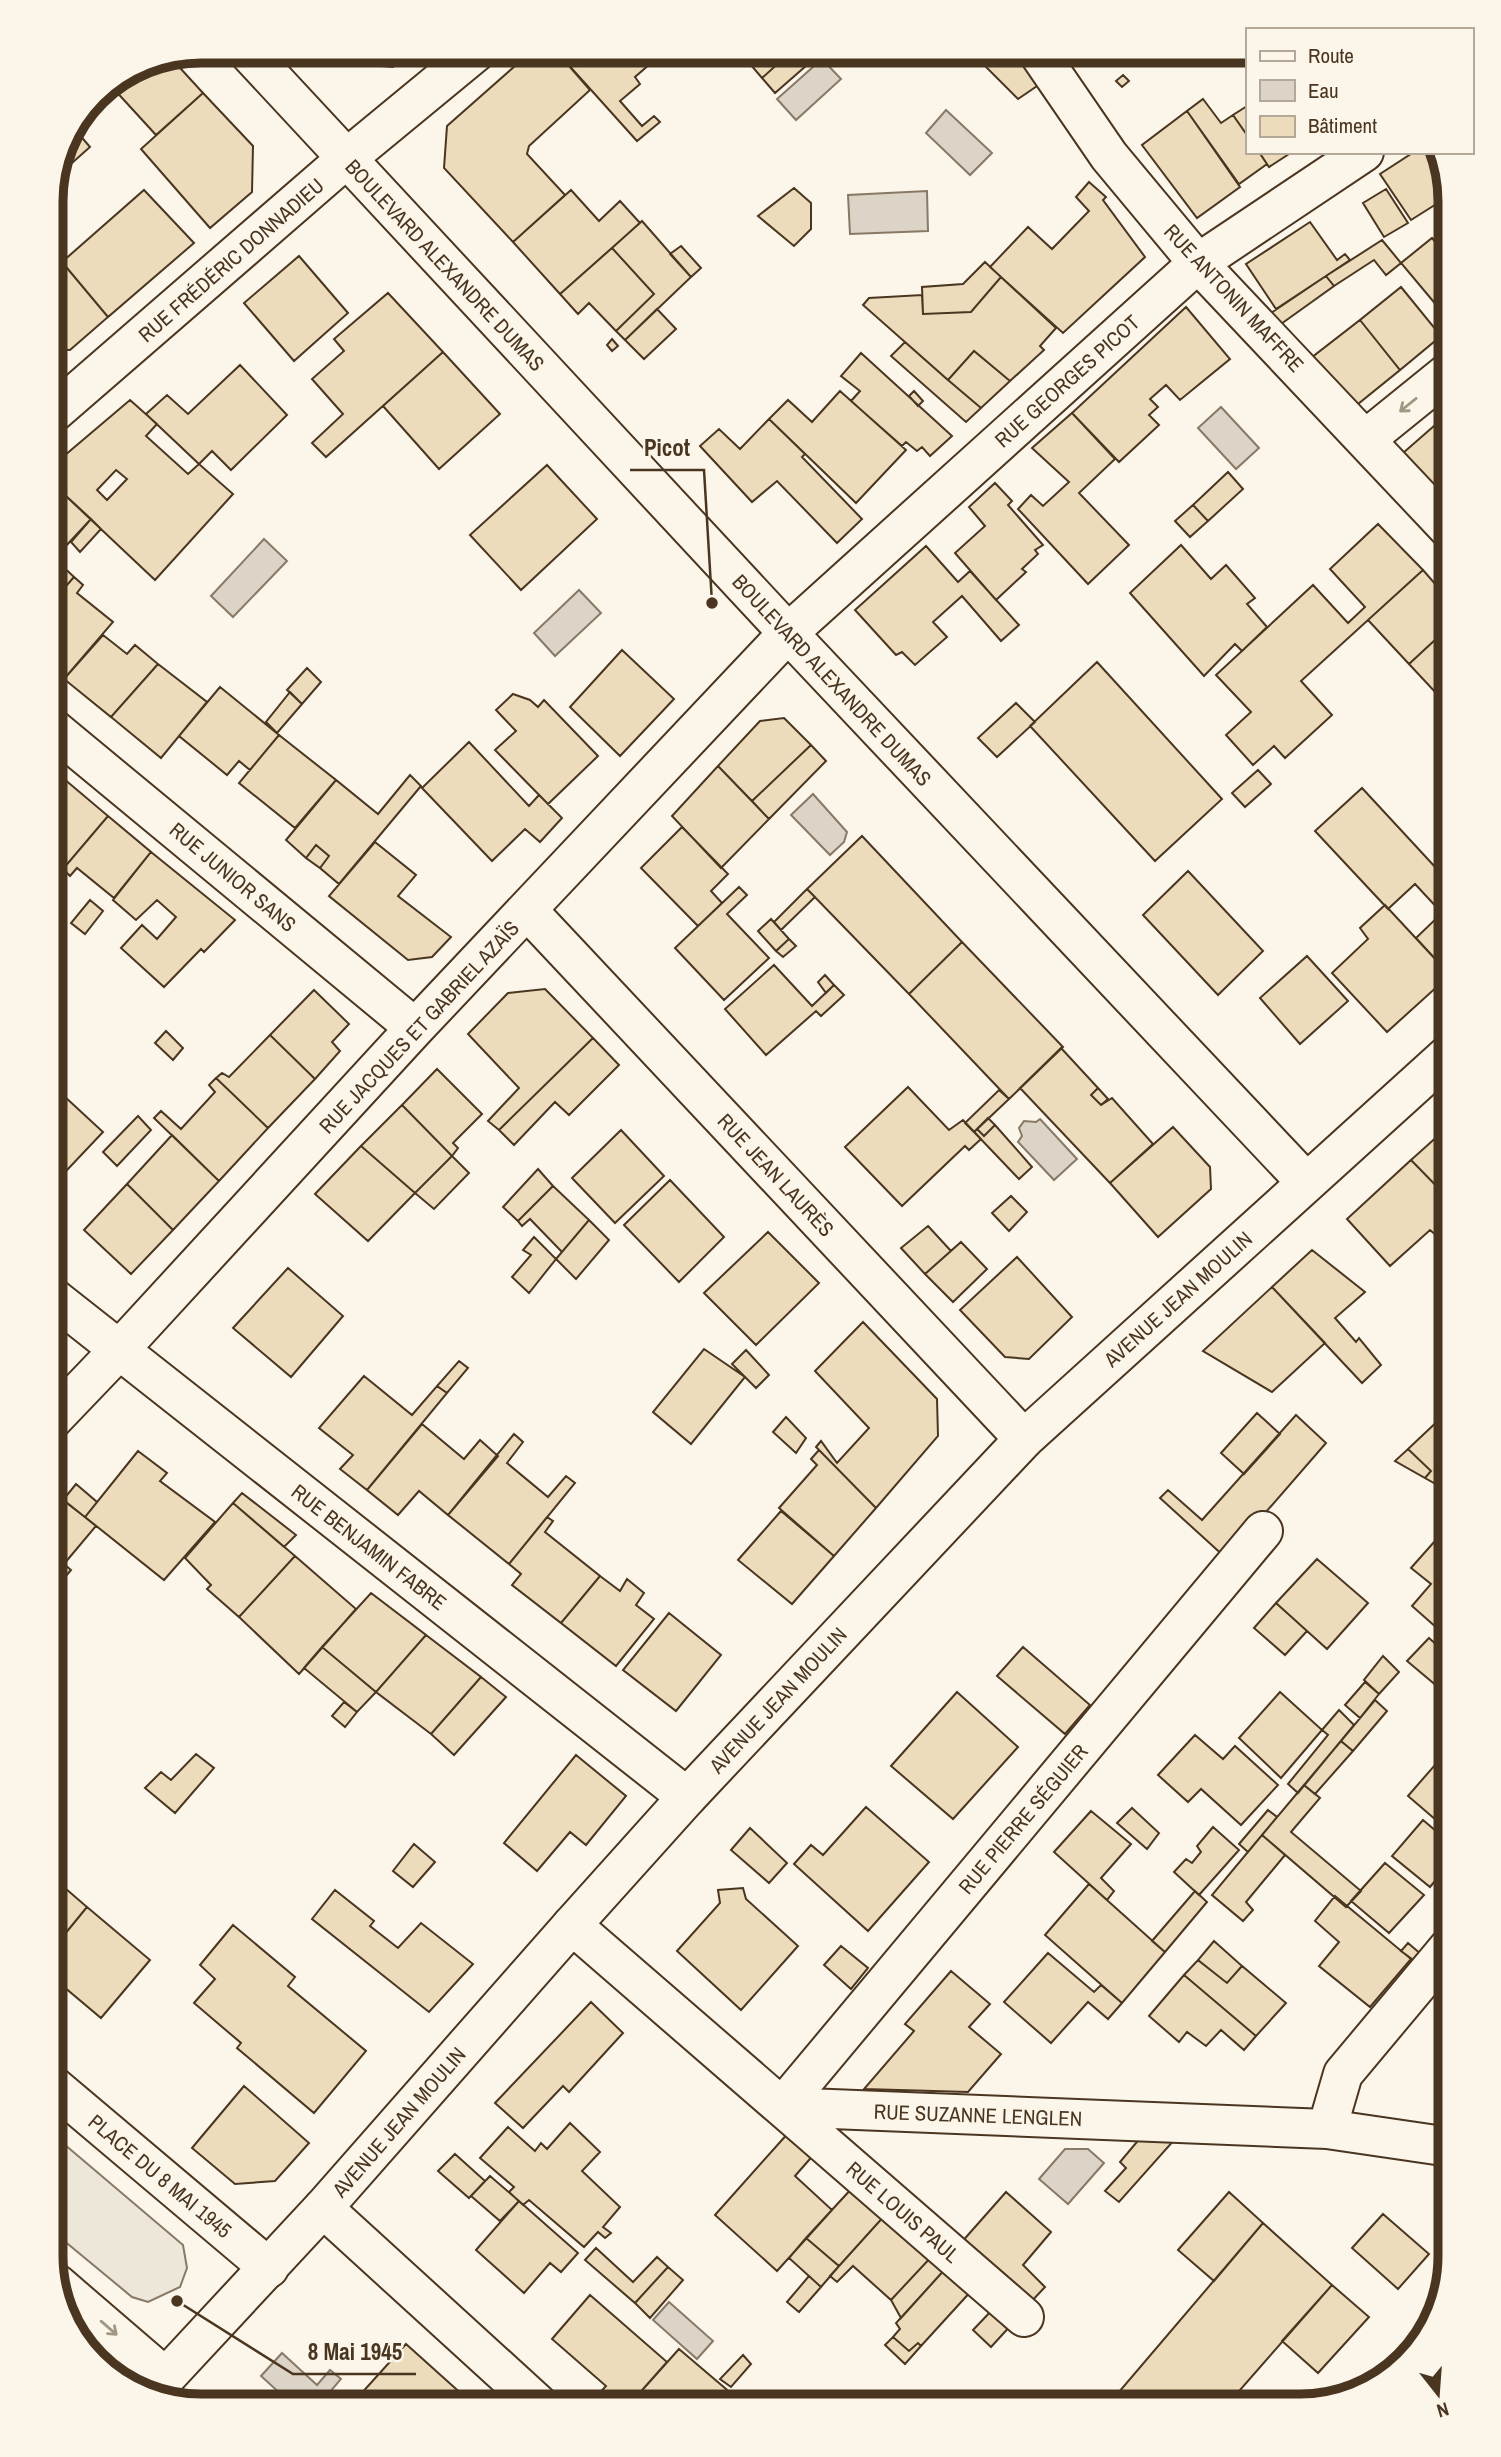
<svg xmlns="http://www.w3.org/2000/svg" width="1501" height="2457" font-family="'Archivo Narrow',sans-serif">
  <rect width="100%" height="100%" fill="#fbf6e9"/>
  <!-- parking -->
  <path fill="#ede7d9" stroke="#887966" stroke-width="2" d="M51,2133l132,112 4,23 -7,19 -32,15 -16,-5 -81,-67z"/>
  <!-- water -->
  <path fill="#dcd4c6" stroke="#887966" stroke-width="2" d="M822,59l19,20 -45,41 -19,-21z
    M946,110l46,43 -22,22 -44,-42z
    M927,191l1,40 -78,3 -2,-39z
    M1221,407l38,41 -23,21 -38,-41z
    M264,539l23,22 -54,56 -22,-21z
    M579,590l22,23 -46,43 -21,-23z
    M813,794l34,38 -3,10 -14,13 -39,-40z
    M1040,1119l37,40 -23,21 -36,-38 4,-6 -3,-8 5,-7 12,1z
    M1065,2149h23l16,14 -36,41 -29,-25z
    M669,2302l44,39 -16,18 -44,-39z
    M282,2353l35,32 13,-15 11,9 -23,27h-24l-33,-30z"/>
  <!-- building -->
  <path fill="#ecdcbc" stroke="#4a3520" stroke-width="2" fill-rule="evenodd" d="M336,51h77l-20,16 -46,-4z
    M532,51h24l34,39 -61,56 -2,8 38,41 -52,47 -69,-74 3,-42z
    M556,51h109l-30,26 5,7 -20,17 22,25 12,-10 6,6 -23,19z
    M696,51h15l-9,7z
    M739,51h53l-30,27z
    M792,51h31l-48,42 -13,-15z
    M995,51h23l22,33 -22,15 -38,-38z
    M1093,51h15l-9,7z
    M170,57l33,36 -47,42 -44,-48 -29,24 12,-17 49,-32z
    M1123,75l6,6 -7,6 -6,-6z
    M203,93l50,53 -1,46 -42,36 -69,-79z
    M1203,99l18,24 12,-8 14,20v17h12l8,12 -28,20 -52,-73z
    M1247,106v29l-14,-20z
    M1187,111l53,76 -43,31 -55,-73z
    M72,126l18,21 -36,32 12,-44z
    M1259,152h33l-23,15z
    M1414,152h25l10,44 -38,24 -31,-46z
    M1089,182l17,15 -3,3 42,57 -82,76 -73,-66 38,-40 24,22 37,-38 -13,-14z
    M794,188l17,15v26l-17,17 -36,-30z
    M1386,189l22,34 -24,14 -21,-34z
    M144,190l50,53 -86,74 -46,-55z
    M571,190l28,31 21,-20 20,22 -80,71 -47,-52z
    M642,221l49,56 -66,63 -9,-9 38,-37 -42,-46z
    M1310,222l27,38 8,-6 5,6 -74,49 -30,-45z
    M1450,227v32l-16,-20z
    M1432,238l18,21v48l-7,6 -42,-50z
    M1382,240l19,23 -15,12 -12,-15 -40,26 -8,-10z
    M681,246l20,22 -10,9 -21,-23z
    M612,248l42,46 -38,37 -27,-28 -11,11 -18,-20z
    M51,249l57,68 -38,33 -19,-1z
    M299,256l49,57 -54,48 -50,-58z
    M985,262l16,15 -30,35 -48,2 -1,-27 41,-3z
    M1326,276l8,10 -53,38 -10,-11z
    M1001,277l55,51 -16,18 4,4 -34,31 -36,-30 -26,29 -85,-75 6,-7 53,-3 1,19 48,-2z
    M1401,287l40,49 -41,34 -40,-50z
    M388,293l55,59 -117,105 -14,-14 31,-29 -31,-35 32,-28 -10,-12z
    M1186,307l44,52 -50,41 -14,-15 -16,14 8,8 -9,8 10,10 -40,37 -47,-49z
    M657,309l19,20 -32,30 -19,-19z
    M1360,320l40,50 -47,38 -42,-50z
    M612,339l6,7 -6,5 -5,-6z
    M905,342l43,38 33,28 -15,14 -75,-66z
    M974,351l36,30 -29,27 -33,-28z
    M443,352l57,62 -61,55 -56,-63z
    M861,353l91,83 -22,20 -8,-9 -5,4 -11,-9 -4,4 -51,-45 9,-10 -19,-15z
    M240,365l47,50 -56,55 -19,-19 -13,13 -53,-50 21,-19 21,19z
    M1450,390v21l-10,-12z
    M840,391l66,59 -50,53 -87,-84 19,-19 24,22z
    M914,391l9,10 -5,5 -9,-10z
    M130,400l27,24 -11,12 42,38 11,-10 34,30 -78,86 -104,-98v-15zM116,470l11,9 -20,21 -10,-10z
    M1450,412v82l-5,5 -42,-46z
    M1072,413l43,46 -36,34 50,52 -41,39 -70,-75 13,-14 12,11 26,-24 -37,-34z
    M769,419l36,35 -3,3 60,62 -25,24 -60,-62 -25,21 -52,-56 19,-17 21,20z
    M547,465l50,54 -76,71 -51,-55z
    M1228,472l15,17 -35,32 -15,-16z
    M51,482l40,37 -27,29 -13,-12z
    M995,483l17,18 -4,4 35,40 -8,5 3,4 -16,15 4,3 -30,28 -41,-47 30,-27 -16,-19z
    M1193,505l15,16 -18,16 -15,-16z
    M91,519l10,10 -21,23 -9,-10z
    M1378,524l45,46 -122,111 31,34 -47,43 -11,-12 -21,19 -27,-30 25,-23 -35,-37 97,-90 35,38 17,-16 -35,-38z
    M51,536l13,12 -9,11 -4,-4z
    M1181,545l30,34 15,-14 29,33 -8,6 20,23 -25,24 -7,-7 -31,32 -74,-83z
    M926,546l32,36 12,-11 49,54 -18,16 -39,-45 -29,26 14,15 -32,28 -13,-13 -6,3 -41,-45z
    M55,559l19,18 -7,8 -16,-15v-8z
    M51,570l16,15 7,-8 9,8 -6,8 36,29 -49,57 -13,-10z
    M1423,570l27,31v25l-41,38 -41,-44z
    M1450,626v82l-41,-44z
    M103,635l24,19 8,-9 23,19 -47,53 -47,-38z
    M622,650l52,49 -54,57 -50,-49z
    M1097,662l125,137 -67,62 -125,-135z
    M158,664l49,38 -46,56 -50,-41z
    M307,668l14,14 -19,22 -15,-14z
    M220,687l59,48 -29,35 -11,-9 -12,14 -48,-39z
    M290,692l12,12 -25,29 -11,-11z
    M513,694l17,6 8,7 6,-7 54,56 -50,48 -53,-54 21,-19 -20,-21z
    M1016,703l19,19 -38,35 -19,-19z
    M784,718l27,27 -59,56 -34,-35 42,-45z
    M279,735l57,45 -41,48 -56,-45z
    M469,742l60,64 10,-11 23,23 -22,24 -15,-13 -33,32 -70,-73z
    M811,745l15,16 -57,58 -17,-18z
    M718,766l51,53 -48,49 -49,-52z
    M1258,770l13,14 -26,23 -13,-14z
    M57,773l51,43 -45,53 -12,-10v-78z
    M410,775l11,11 -82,98 -19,-16 9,-12 -13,-11 -10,13 -20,-18 50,-60 42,34z
    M1362,788l87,94 1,-1v94l-34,-37 26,-25 -27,-29 -27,25 -73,-78z
    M108,816l43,36 -37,46 -37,-30 -7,8 -7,-7z
    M682,827l46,47 -17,17 11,12 -24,23 -57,-58z
    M862,836l100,106 -53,52 -102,-105z
    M375,842l41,33 -18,21 53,41 -19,20 -24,3 -79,-64z
    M316,845l13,11 -9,12 -14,-10z
    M151,852l84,68 -31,32 -3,-3 -37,38 -43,-39 21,-23 15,14 19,-22 -19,-17 -21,20 -23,-20z
    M51,860l12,9 -10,14 -2,-2z
    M1188,871l75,80 -45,44 -75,-80z
    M739,887l8,8 -20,19 42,44 -45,42 -49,-52z
    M807,889l8,8 -34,33 -7,-8z
    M90,900l13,11 -18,23 -14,-11z
    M1385,905l65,70 -63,57 -55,-59 36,-34 -8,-11z
    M771,919l18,20 -13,12 -18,-20z
    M789,939l7,7 -13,11 -7,-6z
    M962,942l101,105 -54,52 -100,-105z
    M1307,956l41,45 -48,43 -40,-46z
    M774,965l38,41 22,-21 10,10 -23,21 -5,-5 -50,44 -41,-46z
    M825,975l9,10 -8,8 -8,-11z
    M545,989l48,49 -94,92 -11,-9 31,-33 -51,-54 40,-41z
    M314,990l35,34 -17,18 8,9 -25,28 -45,-44z
    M166,1031l17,17 -10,12 -18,-17z
    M270,1035l45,44 -47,49 -52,-50 6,-5 7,4z
    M593,1038l26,27 -50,50 -14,-13 -41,43 -15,-15z
    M1061,1048l37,40 -7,7 10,10 11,-7 41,46 -43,39 -90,-95z
    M437,1069l45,45 -29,29 5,5 -6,8 -50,-51z
    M216,1078l52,50 -49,53 -65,-63 7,-7 20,18 34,-37 -6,-7z
    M51,1084l52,48 -52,55z
    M908,1087l41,43 14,-10 18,19 -12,11 -4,-4 -63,60 -57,-59z
    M1098,1088l10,11 -7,6 -10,-10z
    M999,1090l10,9 -35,33 -9,-9z
    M402,1105l50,51 -37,37 -54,-47z
    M138,1116l13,14 -34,36 -14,-14z
    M988,1118l7,7 -11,11 -7,-7z
    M995,1125l37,42 -13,12 -45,-47 3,-3 7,7z
    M1450,1125v75l-39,-40z
    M1173,1127l37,40 1,22 -53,48 -48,-54z
    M621,1130l43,46 -49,47 -43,-45z
    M172,1135l47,46 -46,49 -46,-46z
    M361,1146l54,47 -47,48 -53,-47z
    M452,1156l17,17 -35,36 -19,-16z
    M1411,1160l39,40v25l-12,12 -8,-7 -40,36 -43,-47z
    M538,1169l15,17 -35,35 -15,-14z
    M670,1180l54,57 -45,45 -55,-57z
    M127,1184l46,46 -42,44 -47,-44z
    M553,1186l36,34 -27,32 -32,-33 -8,7 -4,-5z
    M1011,1196l16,16 -18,19 -17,-18z
    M589,1220l20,20 -33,39 -20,-20z
    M928,1226l23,25 -26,23 -24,-26z
    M768,1232l51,51 -63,62 -52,-52z
    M534,1237l22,22 -27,34 -17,-16 19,-22 -8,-5z
    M961,1242l26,27 -34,33 -28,-28z
    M1312,1250l53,42 -30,26 21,24 3,-4 22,27 -19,18 -90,-96z
    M1017,1257l55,60 -43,42 -24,-2 -45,-47z
    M288,1268l55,48 -52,61 -58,-49z
    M1272,1287l53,56 -53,49 -69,-41z
    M863,1322l74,77 1,37 -62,72 -60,-61 5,-6 16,22 32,-35 -54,-57z
    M704,1349l41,28 -54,67 -38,-32z
    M746,1350l23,25 -13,13 -24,-24z
    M459,1361l9,7 -21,25 -10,-7z
    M364,1376l48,39 25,-29 10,7 -80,97 -27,-21 13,-14 -34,-27z
    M1450,1410v16l-8,-9z
    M1257,1413l23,21 -36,40 -23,-21z
    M1296,1415l30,28 -100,115 -66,-60 8,-8 34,30z
    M786,1417l20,21 -10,15 -23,-21z
    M1442,1417l8,9v66l-25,-14 6,-7 -23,-22z
    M422,1424l42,35 16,-19 18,16 -50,59 -29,-24 -21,24 -31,-25z
    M514,1434l9,8 -16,21 41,34 18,-21 9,7 -66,81 -61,-49z
    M1408,1449l23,22 -6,7 -30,-17z
    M819,1450l57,58 -42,48 -55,-48 38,-43 -6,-6z
    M138,1451l29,22 -7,8 55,41 -51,58 -79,-63z
    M76,1484l21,18 -12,15 -22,-17z
    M51,1490l45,36 -32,38 7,6 -6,7 -14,-11z
    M242,1493l54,42 -12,12 -51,-44z
    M233,1503l62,53 -56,61 -32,-28 4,-4 -26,-27z
    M781,1511l53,45 -42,48 -54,-44z
    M547,1517l6,4 -8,11 55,44 -39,47 -49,-38 9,-11 -12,-10z
    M1450,1524v88l-13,16 -25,-22 19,-22 -20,-16z
    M295,1556l61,53 -57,65 -60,-57z
    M1317,1559l51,44 -41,46 -51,-46z
    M600,1576l20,15 7,-12 17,14 -8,12 18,14 -38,47 -55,-43z
    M371,1593l55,42 -50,57 -54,-45z
    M1276,1603l31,28 -22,24 -31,-27z
    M669,1613l52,42 -45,56 -53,-41z
    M1448,1614l2,2v24l-13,-12z
    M426,1635l55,42 -50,57 -55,-42z
    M1429,1638l21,19v40l-43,-36z
    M322,1647l54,45 -19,20 -53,-44z
    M1023,1647l67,58 -25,29 -68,-58z
    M1383,1656l16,16 -20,22 -15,-14z
    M481,1677l25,20 -52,58 -23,-21z
    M1365,1682l14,12 -19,24 -15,-13z
    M957,1692l61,55 -65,72 -62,-53z
    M1280,1692l42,38 -41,48 -42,-40z
    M1375,1700l12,11 -34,40 -12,-10z
    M344,1702l13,10 -12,15 -13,-11z
    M1339,1710l15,15 -56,68 -10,-9 40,-49 -6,-5z
    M1195,1735l28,24 12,-13 43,39 -37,40 -40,-36 -13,13 -30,-27z
    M1341,1741l12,10 -38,43 -11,-9z
    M196,1754l18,14 -39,45 -30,-25 16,-16 10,8z
    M576,1755l50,41 -40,49 -16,-13 -33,39 -33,-28z
    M1441,1758l9,7v67l-42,-36z
    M1304,1785l16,13 -29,34 70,59 -15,16 -84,-72z
    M866,1807l63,55 -61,69 -74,-67 17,-19 12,10z
    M1132,1808l27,25 -12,16 -30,-26z
    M1268,1810l9,7 -29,35 -9,-8z
    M1091,1811l40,33 -30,34 13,13 -7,9 -53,-48z
    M1423,1820l27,23v20l-20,24 -38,-31z
    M1213,1827l26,23 -40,45 -25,-23 12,-13 6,4 9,-11 -4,-6z
    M750,1828l37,35 -18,20 -38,-33z
    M1262,1835l23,20 -39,47 7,8 -10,11 -31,-26z
    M414,1844l21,18 -22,25 -20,-16z
    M1385,1863l39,32 -35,38 -38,-32z
    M51,1876l36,31 -36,44z
    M1089,1884l76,68 -43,51 -77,-68z
    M743,1888l3,11 52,47 -57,64 -64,-59 43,-48 -2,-13z
    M335,1890l39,31 -4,5 28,22 23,-25 52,41 -44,48 -117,-93z
    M1195,1891l12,11 -42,50 -13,-11z
    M1335,1896l76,63 -41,48 -51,-41 20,-24 -24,-21z
    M87,1907l63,53 -49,58 -50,-42v-25z
    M233,1925l62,52 -7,9 78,65 -52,62 -77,-65 4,-5 -47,-40 21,-24 -15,-14z
    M1214,1941l28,25 -15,17 -29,-23z
    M1408,1943l14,12 -6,7 -15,-11z
    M841,1946l27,22 -17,21 -27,-24z
    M1048,1953l46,39 7,-7 21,18 -14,16 -20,-17 -37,41 -47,-41z
    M1198,1960l29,23 15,-17 44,37 -30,33 -72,-61z
    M951,1971l39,33 -21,23 32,27 -33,38 -104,-3 50,-58 -9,-7z
    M1184,1975l72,61 -12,14 -23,-20 -15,16 -19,-14 -8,10 -30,-26z
    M591,2002l32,31 -54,59 -6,-6 -40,42 -28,-25z
    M244,2086l65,57 -34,38 -40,3 -43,-36z
    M570,2123l30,29 -18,19 38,36 -17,20 8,6 -6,5 -7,-6 -14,15 -55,-47 -6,5 -14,-13 5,-5 -34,-29 28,-31 27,24 6,-8 6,6z
    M790,2131l26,21 -21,24 37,34 -55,61 -62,-56z
    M1141,2137l35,1 -57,64 -14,-11 21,-23 -6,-6z
    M455,2154l30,27 -16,17 -31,-27z
    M490,2176l29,25 -19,20 -29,-25z
    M854,2186l32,28 -47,52 -33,-28z
    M1006,2192l45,40 -28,33 22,22 -16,17 -69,-60z
    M1229,2192l34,31 -49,58 -36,-31z
    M519,2201l59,52 -17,19 -11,-9 -26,30 -48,-43z
    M886,2214l47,41 -42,45 -38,-34 -16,16 -7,-6z
    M1383,2214l46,40 -31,35 -46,-41z
    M1263,2223l69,62 -106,121h-119z
    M806,2238l33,28 -18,21 -32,-29z
    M596,2248l37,34 24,-25 11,10 -33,36 -50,-43z
    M933,2255l14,12 -46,51 -10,-18z
    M668,2267l15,13 -33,38 -15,-15z
    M947,2267l26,22 -52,57 -3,-3 -9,8 -16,-14 7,-8 -4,-6z
    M809,2276l12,11 -22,25 -12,-10z
    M1332,2285l37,32 -51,56 -36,-32z
    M590,2295l77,67 -39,44h-36l-3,-2 17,-18 -54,-47z
    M995,2307l18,16 -22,24 -18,-17z
    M893,2337l16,14 9,-8 3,3 -16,18 -20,-19z
    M406,2344l69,62h-125z
    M679,2349l67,57h-118z
    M743,2355l8,9 -20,23 -11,-8z
    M874,2398l9,8h-16z"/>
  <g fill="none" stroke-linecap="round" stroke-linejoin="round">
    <!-- minor casing -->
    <g stroke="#4a3520" stroke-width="42">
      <path id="minor" d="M247,51l541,582 518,549
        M1037,51l72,105 89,107 252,267
        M51,415l295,-256 131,-108
        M1366,439l84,-68
        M51,727l364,301
        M528,911l496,528
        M51,1296l636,501
        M51,1421l68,-71 296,-322 373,-395 410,-370 166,-111
        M572,1925l210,182 545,22 123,18
        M51,2084l218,184
        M1327,2129l16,-55 107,-128
        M323,2208l217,198
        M57,2284l108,93
        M1024,2317l-242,-210 481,-576"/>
    </g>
    <!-- tertiary casing -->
    <g stroke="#4a3520" stroke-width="42">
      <path id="tertiary" d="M151,2393l172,-185 249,-283 115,-128 337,-358 426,-386"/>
    </g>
    <!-- minor -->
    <use href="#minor" stroke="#fbf6e9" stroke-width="38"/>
    <!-- tertiary -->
    <use href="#tertiary" stroke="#fbf6e9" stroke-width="38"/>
  </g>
  <!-- one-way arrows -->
  <defs><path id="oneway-shaft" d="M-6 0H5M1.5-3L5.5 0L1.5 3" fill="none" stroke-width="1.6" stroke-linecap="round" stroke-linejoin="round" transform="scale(1.75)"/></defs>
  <g stroke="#a29684">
    <use href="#oneway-shaft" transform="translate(1408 405) rotate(141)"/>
    <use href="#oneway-shaft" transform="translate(109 2328) rotate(41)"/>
  </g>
  <g text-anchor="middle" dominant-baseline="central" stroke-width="5" stroke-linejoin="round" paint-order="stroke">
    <!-- street labels -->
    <g font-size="21" fill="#4a3520" stroke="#fbf6e9">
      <text transform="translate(231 260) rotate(-41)">RUE FRÉDÉRIC DONNADIEU</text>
      <text transform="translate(445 265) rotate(47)">BOULEVARD ALEXANDRE DUMAS</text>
      <text transform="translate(1234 298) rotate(47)">RUE ANTONIN MAFFRE</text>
      <text transform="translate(1067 381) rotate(-42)">RUE GEORGES PICOT</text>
      <text transform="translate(832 680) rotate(47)">BOULEVARD ALEXANDRE DUMAS</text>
      <text transform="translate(233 877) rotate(40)">RUE JUNIOR SANS</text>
      <text transform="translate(419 1027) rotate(-47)">RUE JACQUES ET GABRIEL AZAÏS</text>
      <text transform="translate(776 1175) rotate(47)">RUE JEAN LAURÈS</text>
      <text transform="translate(1178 1299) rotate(-42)">AVENUE JEAN MOULIN</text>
      <text transform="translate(369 1547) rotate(38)">RUE BENJAMIN FABRE</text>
      <text transform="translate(778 1700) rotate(-47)">AVENUE JEAN MOULIN</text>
      <text transform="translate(1023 1819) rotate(-50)">RUE PIERRE SÉGUIER</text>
      <text transform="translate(978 2115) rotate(2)">RUE SUZANNE LENGLEN</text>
      <text transform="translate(399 2122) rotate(-49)">AVENUE JEAN MOULIN</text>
      <text transform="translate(160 2176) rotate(40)">PLACE DU 8 MAI 1945</text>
      <text transform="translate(903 2212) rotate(41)">RUE LOUIS PAUL</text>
    </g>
  </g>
  <!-- crop -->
  <path d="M0 0H1501V2457H0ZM201 63H1300A138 138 0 0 1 1438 201V2256A138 138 0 0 1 1300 2394H201A138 138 0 0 1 63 2256V201A138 138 0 0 1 201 63Z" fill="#fbf6e9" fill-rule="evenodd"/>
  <path fill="none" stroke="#4a3520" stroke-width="9" d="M201 63H1300A138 138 0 0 1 1438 201V2256A138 138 0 0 1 1300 2394H201A138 138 0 0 1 63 2256V201A138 138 0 0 1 201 63Z"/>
  <!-- callouts -->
  <path fill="none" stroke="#4a3520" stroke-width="2.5" d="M712 603L704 470H630M177 2301L293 2374H416"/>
  <g fill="#4a3520" stroke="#fbf6e9" stroke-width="2.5">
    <circle cx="712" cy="603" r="7"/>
    <circle cx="177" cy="2301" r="7"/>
  </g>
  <g font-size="23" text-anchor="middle" font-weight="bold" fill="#4a3520" stroke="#fbf6e9" stroke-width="5" stroke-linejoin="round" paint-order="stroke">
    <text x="667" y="456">Picot</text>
    <text x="355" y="2360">8 Mai 1945</text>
  </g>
  <!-- legend -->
  <rect x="1246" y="28" width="228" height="126" fill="#fbf6e9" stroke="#b4a999" stroke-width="2"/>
  <rect x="1260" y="51" width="35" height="10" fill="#fbf6e9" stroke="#b4a999" stroke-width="2"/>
  <text x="1308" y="63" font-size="21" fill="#4a3520">Route</text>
  <rect x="1260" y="80" width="35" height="21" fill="#dcd4c6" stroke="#b4a999" stroke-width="2"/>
  <text x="1308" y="98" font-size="21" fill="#4a3520">Eau</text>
  <rect x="1260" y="116" width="35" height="21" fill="#ecdcbc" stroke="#b4a999" stroke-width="2"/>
  <text x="1308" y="133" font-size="21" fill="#4a3520">Bâtiment</text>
  <!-- north arrow -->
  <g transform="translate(1438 2394) rotate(163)" stroke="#fbf6e9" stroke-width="5" paint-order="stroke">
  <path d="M0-5L12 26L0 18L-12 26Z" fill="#4a3520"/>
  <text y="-10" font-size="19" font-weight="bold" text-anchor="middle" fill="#4a3520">N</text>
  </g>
</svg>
